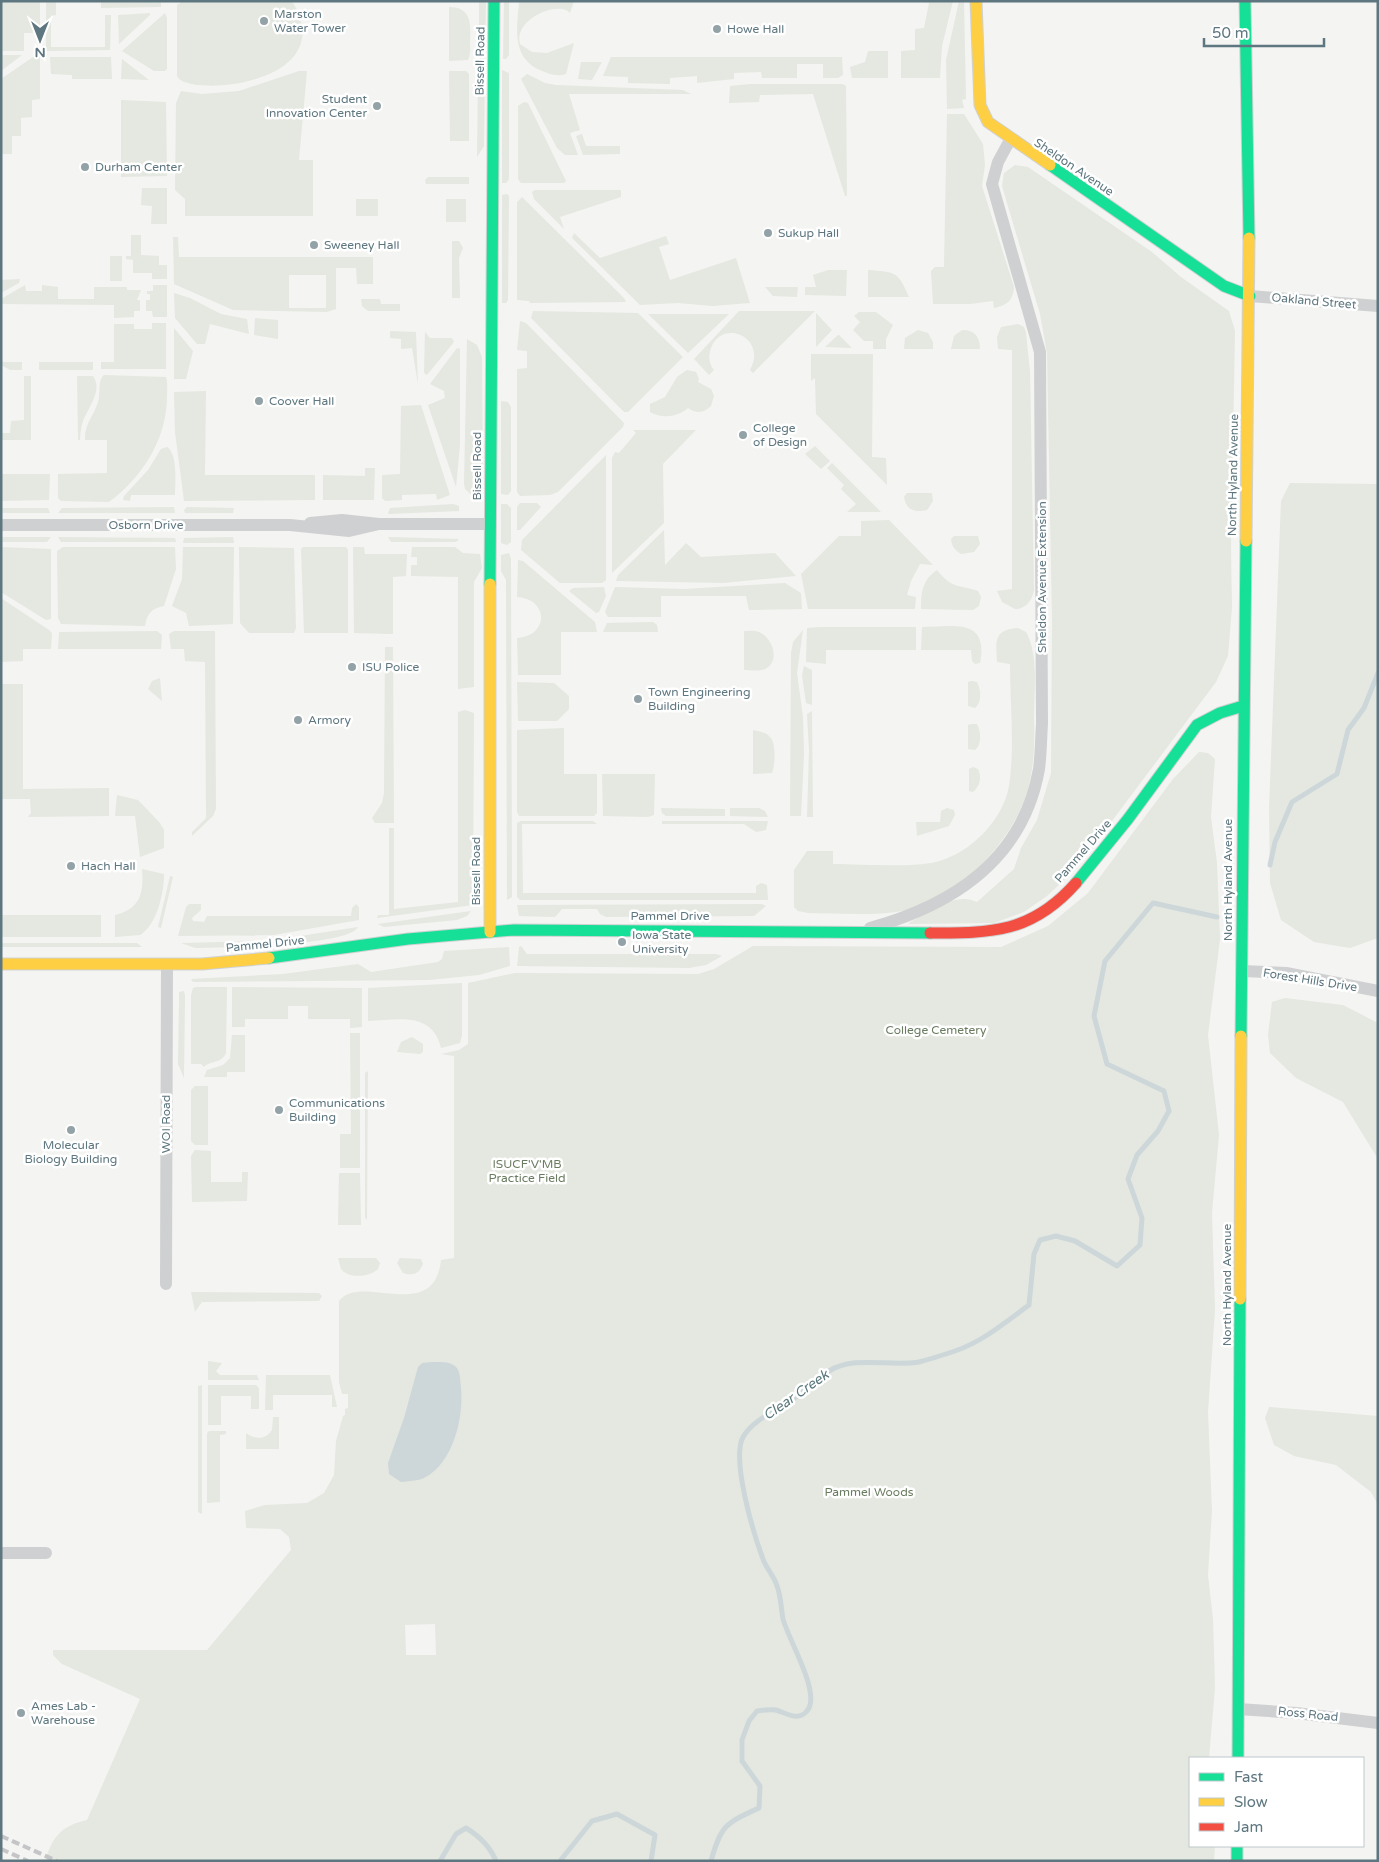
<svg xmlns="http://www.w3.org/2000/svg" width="1379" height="1862" font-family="'Varela Round',sans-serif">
  <rect width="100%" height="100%" fill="#f4f4f2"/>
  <!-- green -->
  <path fill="#e4e8e0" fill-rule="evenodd" d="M1,1h39v32h-16v18h-23z
    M46,1h10v14l-5,1v31h54v-32h6l-1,35 -64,1z
    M101,1h60v6l-60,1z
    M183,1h109c52,85 -107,97 -115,75v-71z
    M479,1h7l-1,59 -3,1 -3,-3z
    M504,1h5v54l-3,4h-3z
    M519,1h55l-4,12c-11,-13 -57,6 -50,31l12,8 15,1 27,-10 -8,31c-9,3 -17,0 -26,-4 -29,-13 -23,-42 -21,-69z
    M921,1h32l-11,45 -2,32h-39v-27l14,-1v-21l9,-1 5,-25z
    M959,1h5l2,98 -4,1 2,8 -17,1 -1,-49z
    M449,7c22,0 22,16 21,34 0,6 1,13 -2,19l-19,1z
    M150,13v2l-31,29 -1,-29z
    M165,13l2,5v51l-2,2h-11l-32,-20z
    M868,51h20v27h-36l-2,-11 15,-5z
    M1,55h21l-21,16z
    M33,57h7v42l-8,1v17l-11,1v18h-9v18h-11v-75z
    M50,57h61l1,22h-40v-4l-21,-1z
    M611,57h231l1,18 -5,3h-15v-14h-26v14h-35l-1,-6 -27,1v6l-37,4v-7l-27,2v6l-42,-1v-6l-25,-1z
    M122,59l27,21 -28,-1z
    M581,62h21l-10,18 -14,-1z
    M482,70l3,1 -1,75 -7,11 1,-83z
    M502,70l7,3v106l-3,4h-4z
    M299,71h8l-8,89h14v56h-128v-17l-10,-9 1,-87 5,-12 21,3 37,-3z
    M449,71h17l3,3v67h-19z
    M527,74l18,9 11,2 127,5 8,4h-122l11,36 -10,3 8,22h-13l-8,-7 -36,-69z
    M750,84h93l3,2 1,110h-2l-32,-102 -53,1 -1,7 -30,1 1,-17z
    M121,100l45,2 1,74 -46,1z
    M524,102l4,1 38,78 -2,2h-43l-3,-4v-73z
    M947,114h17l19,30 2,21 -3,21 32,101c-1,14 -7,18 -20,21l-1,-7 -23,3h-37l-2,-33 4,-4h9z
    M582,134l4,12h34v8l-37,1 -7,-19z
    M1015,165l13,2 124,85 29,25 48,34 6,20 -4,219 1,57 -4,49 -12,26 -140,187 -29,27 -23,16 -30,11 -85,1 1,-2c20,-10 45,-31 67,-20l37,-33 7,-21 16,-28 14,-47 1,-154 -5,-266 -7,-39 -38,-128 2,-13z
    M428,177h41v7h-43l-1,-4z
    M142,188h25v36h-16l1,-18 -11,-1z
    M535,190h86v7l-61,20 4,12 -30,-30 -2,-7z
    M507,194l2,2 -1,104 -2,3h-4v-108z
    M522,197l102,101 2,4 -96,1 -1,-2 -12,-1v-98z
    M356,199h22v17h-22z
    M446,199h20v23h-20z
    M574,233l26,25 66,-22 3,8 -10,3 11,33 66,-22 14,45 -38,3 -34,-3 -38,2 -68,-67z
    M131,235h10v20l18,1v9h8v14h-15v-6h-19v-13l-7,-1v-3h5z
    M173,237h5l1,20h194v27h-16l-1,-16h-20v41l-9,3 -94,-2 -59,-26zM289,275h37v33h-37z
    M452,241h7l4,7 -4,10 1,40h-8z
    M110,256h12v25h-12z
    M828,270h19l-1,26 -41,-1v-8h11l-3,-12z
    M868,270c27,2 30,1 41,27h-41z
    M20,279l-1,4 -18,10v-13z
    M25,285l1,6h16v-6l16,2v12h36v-12h33v3h14l-4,10h3v11h-6v6l-20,1v-13l-113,-1v-5z
    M153,285h14v32h-14l-1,-6h-6v-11h4v-6h-3v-3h6z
    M765,287h33l-1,10 -24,-1z
    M174,293l16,5 31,16 26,5 2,15 -39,-10 -5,20h-8l-22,-26z
    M361,299h19l1,5h19v7h-32l-6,-5z
    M533,311l105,2 45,44 -55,55h-4l-93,-94z
    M739,311h76l-62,62 -3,-3c18,-33 -28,-52 -39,-22 -3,8 -2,16 3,22l-5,5 -15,-16z
    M859,312h17l17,13 -7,14v10h-13v-8h-9l-11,-11 7,-8 -6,-6z
    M816,313l16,17 -16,17z
    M648,314h81l-41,39z
    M255,318l23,2v19l-24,-4z
    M520,321l6,2 98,100 -1,4 -65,65 -8,3 -30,1 -3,-4v-123l10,-1v-17l-10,-1z
    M152,323h14v46h-65v-7h13v-38h20v5h18z
    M1018,324l6,3 2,6 4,38 4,219c-2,11 -8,19 -19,19l-13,-7 -5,-11 15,-2v-239l-14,-1 -1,-12 4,-10z
    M174,328l19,23 -7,28h-12z
    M918,330l10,3 5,9v7h-29l1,-11z
    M962,330c13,0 18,7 18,19h-29l3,-13z
    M390,331l26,1 2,52 -6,-36 -11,1v-10l-11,-1z
    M425,332l5,6h22l2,4 -27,33 -3,-2z
    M838,335h1l13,13 -27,-1z
    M467,339l10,6 5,12 1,124 -4,14 -6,1 -8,-7 -1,-6z
    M457,348l3,1v96l-4,42 -28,-82 17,-7 -1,-7 -14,-7z
    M811,354h62l-1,103 14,1 1,27 -71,-71 -1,-36 -4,3z
    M1,362h21v8h-12l-9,-5z
    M39,362h54v8h-54z
    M687,370l9,2 3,7 -1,3 13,7 3,7 -3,10c-7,7 -14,8 -23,2 -10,9 -26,11 -38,4v-8l15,-7 12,-20z
    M104,375l62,2c2,6 1,12 1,19 0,42 -24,81 -58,106l-48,-1 -3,-3v-24l49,-1v-33h-22c-1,-16 9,-24 13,-38 3,-8 -1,-21 6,-27z
    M24,376h7v64h-30v-7h9l1,-12 13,-1z
    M77,376h16c11,15 -7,34 -11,48 -1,5 -2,11 -2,16h-2z
    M206,391l-1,84h110v25l-131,1 -9,-69 -1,-40z
    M501,401l7,1 3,5v84l-3,4 -7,-1z
    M421,405l29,90 -13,5 -1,-6 -34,1v5l-17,1 -3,-3v-23l18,-1 1,-68z
    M633,430h63l-33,34 1,59 -52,50v-115l3,-6 4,1 17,-20z
    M815,446l15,15 -9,8 -16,-15z
    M167,447c11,7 8,35 8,48h-44l-1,6 -7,-1 1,-4 24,-26 13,-21z
    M606,455v125l-4,3h-42l-39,-33 1,-10z
    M832,463l49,49h-34l9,-8 -15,-15 3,-4 -17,-17z
    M365,468h10l-1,32h-51v-25l42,1z
    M1,474h49l-1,26 -48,1z
    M1290,483l88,1v454l-28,10 -36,-6 -33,-22 -11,-37 -1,-75 12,-307z
    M907,493h25l1,8 -6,9c-12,3 -21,0 -23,-13z
    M520,503h17l4,4 -21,23h-3v-23z
    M453,504l6,2v5l-71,3 2,-6z
    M501,504h6l4,4v34l-4,3 -6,-2z
    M174,507l1,6h-117l4,-5z
    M187,507l47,1 -1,5h-48l-1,-3z
    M1,508h47l2,5h-49z
    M889,520l44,45 -13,-1 -9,17 -4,14 9,2 -1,12h-107l-7,-35 38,-38h22v-15z
    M664,530l1,35 21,-22 15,14 74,-4 21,23 -73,7 -107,-2 2,-6z
    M954,536h24l2,8 -6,8 -13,2c-6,-4 -9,-7 -10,-15z
    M1,537h50l-4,5h-46z
    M58,537l117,1 1,4h-115z
    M233,537l1,6h-51l1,-5z
    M388,537l71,2 -3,3h-65z
    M1,547l50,2v70l-5,1 -45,-28z
    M63,547h112l1,22 -12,37c-12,2 -17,7 -19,20l-84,-2 -3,-6 -1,-67z
    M183,547h51l-1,77 -44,2 -3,-13 -14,-7 10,-27z
    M239,547l55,1 2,80 -2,5h-45l-9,-10z
    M303,547h43l2,3v83h-44l-3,-84z
    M353,547h11l1,7h42l-1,22 -13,1v57l-39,-1z
    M412,547h43l8,6 17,1 2,14 -8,14v105l-16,2v-112l-47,-1v-11h6v-8h-6z
    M509,553l2,6 1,338 -5,3 -1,-320 -5,-9v-16z
    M518,560l5,1 72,61 2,10h-36v43h-43l-1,-37c32,-2 32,-39 0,-41z
    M937,570c16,20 21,14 41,21l3,6 -2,9 -6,4 -52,-1c0,-16 1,-29 16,-39z
    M785,583l16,10 1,16 -53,1 -3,-14h-85v21h-53l-3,-5 10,-25 69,2z
    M604,587l2,9 -7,16 -3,1 -27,-22 4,-3z
    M1,598l48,32 3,3 -1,16h-28v12l-22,1z
    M653,622l4,3 1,7h-55l4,-9z
    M820,627h96v23h-90v14l-20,-2 1,-34z
    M922,627c31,0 67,-10 58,36l-5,1 -3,-3 -1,-11h-50z
    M1018,628l8,4c13,23 8,59 8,86 1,23 0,48 -6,71 -13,48 -61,99 -107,117 -34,12 -77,7 -113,7l-10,-2 -4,-4v-37l13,-19h26v13c28,0 77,4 103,-2 33,-8 67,-41 73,-76 6,-39 1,-82 1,-122l-13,-2c-1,-21 -4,-32 21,-34z
    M803,630l-6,43 6,44 1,37 -3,62h-11l1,-163 2,-11z
    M157,631l5,4 -1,14h-103l1,-17z
    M174,631h41l1,178 -3,7 -21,20v-4l14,-14 -1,-156 -20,-1 -1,-12h-13l-2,-15z
    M744,631c5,0 10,-1 15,1 13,5 21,27 8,36 -6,4 -16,2 -23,2z
    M385,647h8l1,176h-19l-3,-5 10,-15 2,-10z
    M804,666l8,4v35l-6,-2 -4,-28z
    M160,678l2,23 -14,-12 4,-8z
    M971,681l6,1c4,7 5,21 -2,26l-7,-2v-24z
    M517,682l37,1 15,13v13l-12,12h-39z
    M1,684h22v105l86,-1v28l-81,1 3,-4 -1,-14h-29z
    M465,710l9,3 -1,192 -96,13 1,-3h11v-87h5v81l64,-7v-190z
    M812,711l1,106h-6l2,-66 -2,-37z
    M971,724h6c4,7 5,21 -2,26l-7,-1v-24z
    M564,728v46h33v39l-3,3h-75l-2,-4v-82z
    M753,730c7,2 14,2 18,8 5,7 4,28 1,35l-19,1z
    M1199,752l9,1 7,6 -4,58 6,46 3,76 -12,96 11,100 -7,78 3,97 -7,102 4,99 -4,64 5,44 2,69 -6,70h-19v88h25l-1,15h-1169c8,-25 16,-35 42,-41l53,-121 -78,-35 -9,-9v-5h154l84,-100 -2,-13 -9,-8 -34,-1 -1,-17 20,-6 42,-2 17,-10 10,-18 2,-34 7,-25 2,-1v-6l3,-1v-14h-6l-3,-12v-81c22,-29 95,24 102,-41l13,-2v-202l-13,-2 18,-4 9,-6v-61l47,-10 183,1 16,-5 39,-23 248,1 47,-21 40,-33 85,-114zM435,1624l1,31h-30l-1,-30z
    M973,767l5,2c4,8 2,17 -5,23l-4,-1v-22z
    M602,774h53l-1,41 -6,2 -45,-1z
    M117,795l21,5 22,23 4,7v18l-24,9 -5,-41h-20z
    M661,808l64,1v7h-59l-4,-3z
    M730,808h29l6,3 3,6 -38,-1z
    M947,808l7,2 1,5 -6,11 -32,10 -1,-14h24l1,-11z
    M521,821h72l4,3h-75l1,69h233v-7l5,-3 6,2 1,15h-248l-3,-3v-74z
    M662,821h106l-2,9 -10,2 -12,-8h-82z
    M142,869l22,5c0,19 -7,51 -24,61l-25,2v-22c26,-6 29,-23 27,-46z
    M170,876l3,1 -12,51 -3,-1z
    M189,904h12v6l-9,8 1,3 11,1 3,-6h144l1,-8 4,-4 3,3v13l-85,15 -96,1 8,-29z
    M762,904l4,2 -12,10 -148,1 -6,-3 -3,-5h-35l-7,8 -36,-1 -2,-11z
    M471,911l-4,5 -10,4 -73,7 -6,-3z
    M1,915h100v22h-100z
    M358,927c-9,19 -138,20 -163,21l-14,-5 87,-2z
    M1,943h136l5,4h-141z
    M521,946l6,8h189l6,2 -16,9 -17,3 -172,-2 2,-19z
    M509,947l1,19 -31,9 -50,5 -236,2 -2,-3 92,-5 75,-10 13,8 67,-10 4,-3 2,-8z
    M462,983v52l-2,8 -19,5c-9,-37 -43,-28 -73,-27v-33z
    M196,987h31l-1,66c-5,11 -15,7 -22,14l-3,-3h-10v-69l2,-7z
    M232,987l130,1v39l-12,1v-9h-42v-13h-20v13h-43v8h-13z
    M184,991l1,5 -1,82 -6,-14 1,-63v-9z
    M1285,998l58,7 35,18v136l-35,-57 -47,-24 -26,-25 -2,-18 4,-33z
    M350,1033h10v135h-20v-34h11z
    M232,1035h13v37h-18v5h-23l3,-7 16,-5 7,-7z
    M412,1037l11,7v8l-3,2 -23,-2 4,-10z
    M368,1071l-1,149 -2,-3v-144z
    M195,1086h13v59h-13l-4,-4v-51z
    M195,1150l16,1v31h31v-10h6l-1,29 -55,1 -1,-46z
    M339,1173h21l1,52h-23z
    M338,1258h38l4,5 -2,6c-8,8 -30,10 -37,0z
    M400,1258l21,1 2,5c-4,10 -10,12 -20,9l-6,-10z
    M191,1292l128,1 3,3 -3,5 -117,1 -7,10z
    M208,1361l14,2 -6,8 4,4h37l2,5h-51z
    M266,1375h64l7,32h-5v-12h-59v15h-8z
    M202,1385v129l-4,-2v-126z
    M208,1385h48l3,3v21h-8v-13h-30v29h-13z
    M1269,1407l109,9v89l-7,-13 -35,-27 -42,-9 -20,-11 -9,-27z
    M273,1417h6v32h-33v-16c10,7 19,7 26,-3z
    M209,1431h17v3l-6,1v67l-13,1v-70z"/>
  <!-- water -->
  <path fill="#cdd7d9" d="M432,1362c8,0 17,-1 23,4 6,5 5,15 6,22 3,29 -8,76 -37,90 -6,3 -16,3 -23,4l-12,-8 -1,-11 16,-45 14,-51 4,-4z"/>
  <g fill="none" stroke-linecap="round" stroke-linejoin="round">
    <!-- stream -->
    <path stroke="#cdd7d9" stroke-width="5" d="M1270,865l5,-23 17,-40 45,-28 11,-44 16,-22 14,-35
      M440,1861l16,-27 10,-6c13,8 24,18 30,33
      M560,1861l32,-40 25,-7 38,21 -4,26
      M711,1861c10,-36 15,-38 48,-53l1,-22 -18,-25v-21l7,-19 8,-10c6,-1 13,-2 19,-1 10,3 22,12 31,1 15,-17 -19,-72 -24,-92 -2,-11 -2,-23 -6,-33 -3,-10 -11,-18 -14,-27 -9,-24 -32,-99 -20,-122 9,-16 30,-25 44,-34 16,-9 27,-23 42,-32 26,-16 61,-4 90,-9 12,-3 24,-7 36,-11 27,-9 51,-29 74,-46l5,-51 6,-14 16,-4 19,5 42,25 23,-21 2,-27 -14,-39 9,-24 21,-24 11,-20 -5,-20 -57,-27 -13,-48 11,-55 48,-58 64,14"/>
    <!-- fast casing -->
    <g stroke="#cfd1d2" stroke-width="13">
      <path id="fast" d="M1245,1l4,237
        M1050,165l174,121 26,10
        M490,584l4,-583
        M1076,883l52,-64 69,-94 23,-12 23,-7
        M269,958l139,-19 106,-9 416,3
        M1241,1036l5,-495
        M1238,1758l2,-459
        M1237,1846v15"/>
    </g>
    <!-- slow casing -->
    <g stroke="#cfd1d2" stroke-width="13">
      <path id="slow" d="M976,1l4,104 8,17 62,43
        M1246,541l3,-303
        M490,584v348
        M1,964h201l67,-6
        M1240,1299l1,-263"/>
    </g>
    <!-- jam casing -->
    <g stroke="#cfd1d2" stroke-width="13">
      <path id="jam" d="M930,933c62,0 102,0 146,-50"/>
    </g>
    <!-- street -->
    <path stroke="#cfd0d1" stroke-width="12" d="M1250,296l128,10
      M310,523l32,-3 37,4h111
      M1,525h289l59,6 30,-7
      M870,928c83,-23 153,-68 169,-159 2,-15 2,-30 3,-46l-2,-371 -48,-168 6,-22 12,-22
      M1242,971l44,2 92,18
      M166,1284l1,-320
      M1,1553h45
      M1238,1709l58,4 82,10"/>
    <!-- fast -->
    <use href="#fast" stroke="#16e098" stroke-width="11"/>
    <!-- slow -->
    <use href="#slow" stroke="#ffcf43" stroke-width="11"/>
    <!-- jam -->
    <use href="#jam" stroke="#f24e42" stroke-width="11"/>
    <!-- rail -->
    <path stroke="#c4c5c6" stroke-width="4" stroke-dasharray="8 4" stroke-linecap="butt" d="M1,1836l56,25
      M1,1849l27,12"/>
  </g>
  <!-- markers -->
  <g fill="#92a2a7" stroke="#fff" stroke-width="2">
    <circle cx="264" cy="21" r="5"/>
    <circle cx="717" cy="29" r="5"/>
    <circle cx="377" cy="106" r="5"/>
    <circle cx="85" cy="167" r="5"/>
    <circle cx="768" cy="233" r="5"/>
    <circle cx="314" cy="245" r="5"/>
    <circle cx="259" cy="401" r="5"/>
    <circle cx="743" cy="435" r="5"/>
    <circle cx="352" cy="667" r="5"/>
    <circle cx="638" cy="699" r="5"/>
    <circle cx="298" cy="720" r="5"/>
    <circle cx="71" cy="866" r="5"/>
    <circle cx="622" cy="942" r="5"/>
    <circle cx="279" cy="1110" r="5"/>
    <circle cx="71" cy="1130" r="5"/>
    <circle cx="21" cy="1713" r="5"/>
  </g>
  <g text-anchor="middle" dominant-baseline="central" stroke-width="5" stroke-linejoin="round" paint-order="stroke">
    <!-- poi labels -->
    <g font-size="12" fill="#5d767f" stroke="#fff" text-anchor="start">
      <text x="274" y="14">Marston<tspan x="274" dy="14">Water Tower</tspan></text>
      <text x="727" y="29">Howe Hall</text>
      <text x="367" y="99" text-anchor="end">Student<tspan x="367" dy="14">Innovation Center</tspan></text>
      <text x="95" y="167">Durham Center</text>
      <text x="778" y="233">Sukup Hall</text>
      <text x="324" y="245">Sweeney Hall</text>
      <text x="269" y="401">Coover Hall</text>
      <text x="753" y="428">College<tspan x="753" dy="14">of Design</tspan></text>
      <text x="362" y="667">ISU Police</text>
      <text x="648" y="692">Town Engineering<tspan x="648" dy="14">Building</tspan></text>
      <text x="308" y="720">Armory</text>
      <text x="81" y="866">Hach Hall</text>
      <text x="632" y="935">Iowa State<tspan x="632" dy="14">University</tspan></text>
      <text x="289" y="1103">Communications<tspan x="289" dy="14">Building</tspan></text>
      <text x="71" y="1145" text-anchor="middle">Molecular<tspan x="71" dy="14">Biology Building</tspan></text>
      <text x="31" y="1706">Ames Lab -<tspan x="31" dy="14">Warehouse</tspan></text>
    </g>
    <!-- street labels -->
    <g font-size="12" fill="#5d767f" stroke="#fff">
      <text transform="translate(480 61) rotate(-89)">Bissell Road</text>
      <text transform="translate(1074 167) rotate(34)">Sheldon Avenue</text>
      <text transform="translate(1314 301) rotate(5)">Oakland Street</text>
      <text transform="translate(477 466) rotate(-90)">Bissell Road</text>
      <text transform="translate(1233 475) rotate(-89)">North Hyland Avenue</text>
      <text x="146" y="525">Osborn Drive</text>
      <text transform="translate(1042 577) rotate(-90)">Sheldon Avenue Extension</text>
      <text transform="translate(1083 851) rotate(-49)">Pammel Drive</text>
      <text transform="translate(476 871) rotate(-90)">Bissell Road</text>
      <text transform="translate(1228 880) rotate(-90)">North Hyland Avenue</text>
      <text x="670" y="916">Pammel Drive</text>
      <text transform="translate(265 944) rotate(-6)">Pammel Drive</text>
      <text transform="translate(1310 980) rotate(9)">Forest Hills Drive</text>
      <text transform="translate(166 1124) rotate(-90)">WOI Road</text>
      <text transform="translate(1227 1285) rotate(-90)">North Hyland Avenue</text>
      <text transform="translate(1308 1714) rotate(6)">Ross Road</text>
    </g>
    <!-- park labels -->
    <g font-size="12" fill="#6a7c60" stroke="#fff">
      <text x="936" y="1030">College Cemetery</text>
      <text x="527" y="1164">ISUCF'V'MB<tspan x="527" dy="14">Practice Field</tspan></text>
      <text x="869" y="1492">Pammel Woods</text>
    </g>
    <!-- water labels -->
    <g font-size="14" font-style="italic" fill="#58777c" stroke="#fff">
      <text transform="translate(796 1395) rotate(-35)">Clear Creek</text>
    </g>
  </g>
  <!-- border -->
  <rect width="1379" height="1862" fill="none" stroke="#5d767f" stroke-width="5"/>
  <!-- legend -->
  <rect x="1189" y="1757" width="175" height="90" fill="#ffffff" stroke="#bec8cc"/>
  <rect x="1199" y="1773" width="25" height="8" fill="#16e098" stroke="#bec8cc"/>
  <text x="1234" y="1782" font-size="15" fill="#5d767f">Fast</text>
  <rect x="1199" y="1798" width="25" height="8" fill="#ffcf43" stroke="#bec8cc"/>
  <text x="1234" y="1807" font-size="15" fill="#5d767f">Slow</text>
  <rect x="1199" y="1823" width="25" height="8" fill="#f24e42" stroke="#bec8cc"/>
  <text x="1234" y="1832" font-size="15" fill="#5d767f">Jam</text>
  <!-- north arrow -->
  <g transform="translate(40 40) rotate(180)" stroke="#ffffff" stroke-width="4" paint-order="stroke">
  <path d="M0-4L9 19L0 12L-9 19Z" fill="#5d767f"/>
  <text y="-8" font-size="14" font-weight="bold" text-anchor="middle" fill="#5d767f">N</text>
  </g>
  <!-- scale -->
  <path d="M1204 38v8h120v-8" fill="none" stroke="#5d767f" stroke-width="2.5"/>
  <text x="1212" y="38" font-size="15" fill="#5d767f" stroke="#ffffff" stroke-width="4" paint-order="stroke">50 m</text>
</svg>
